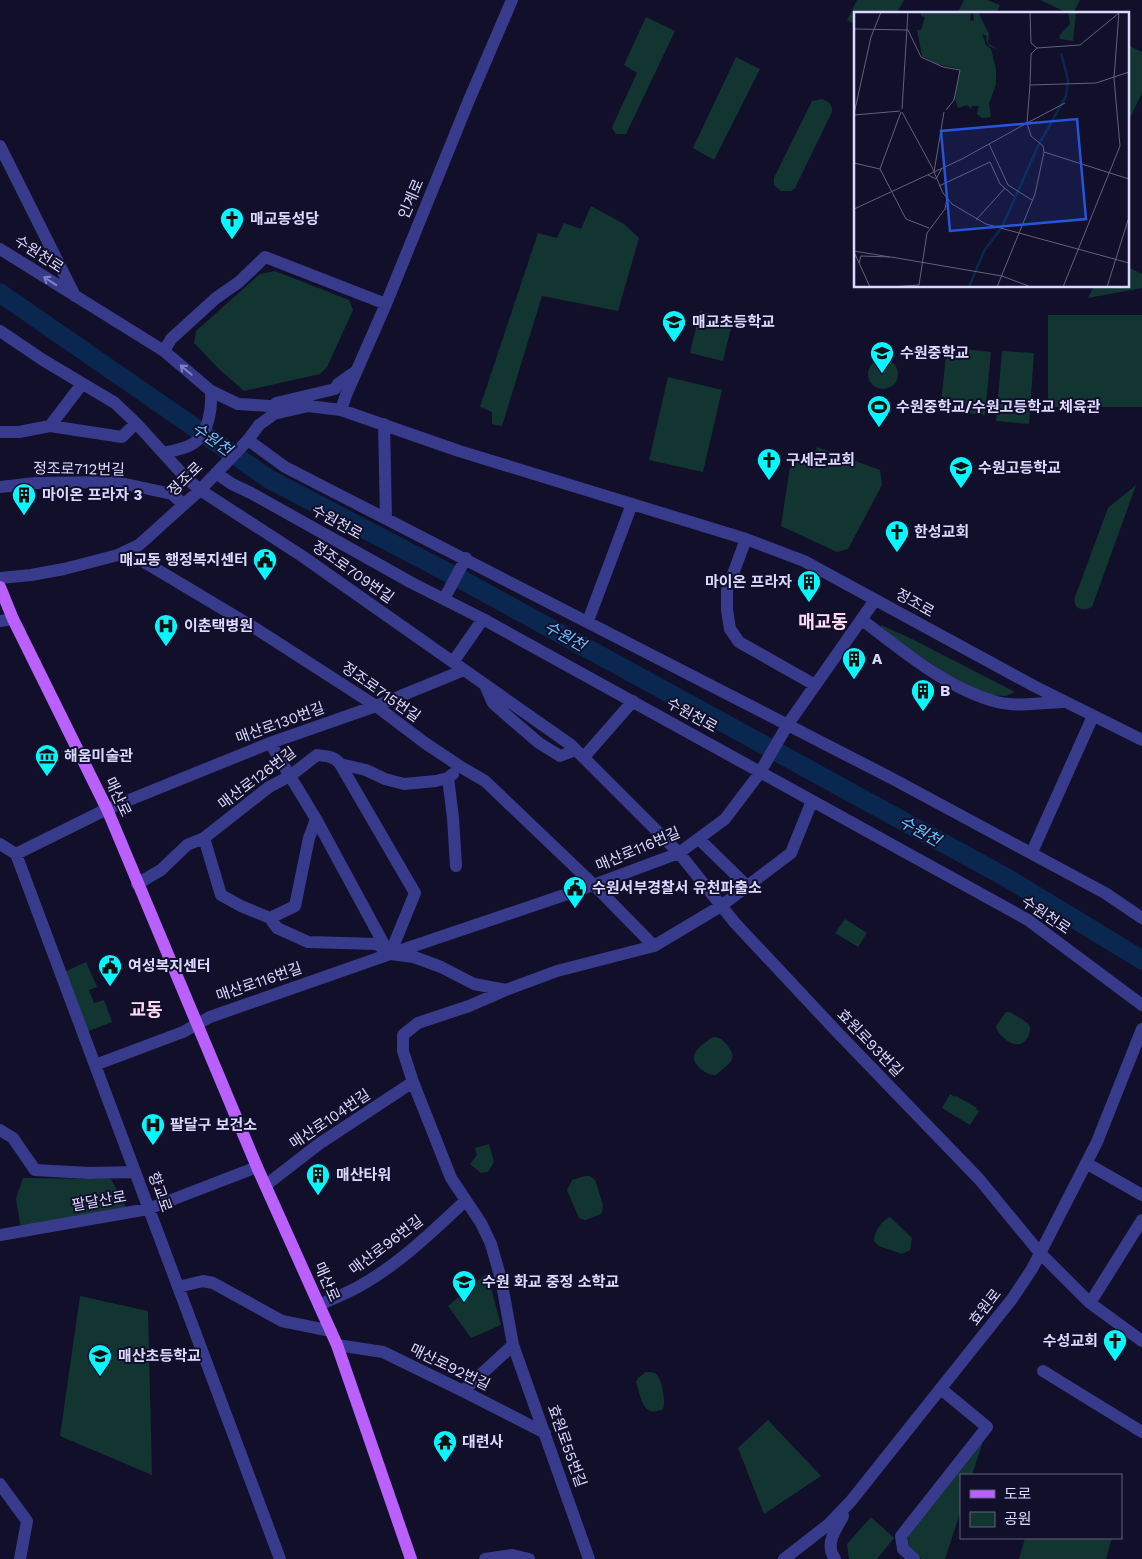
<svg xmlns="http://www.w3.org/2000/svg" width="1142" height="1559" font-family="'Work Sans','Noto Sans KR',sans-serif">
  <rect width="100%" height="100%" fill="#120f2b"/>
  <!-- green -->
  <path fill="#123532" d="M857,0h47l-8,14h-40v11l-9,-5z
    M964,0h23l13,5 -4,9h-39z
    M1040,0h40l-7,14h-3z
    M646,17l29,14 -49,103h-10l-4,-6 1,-3 24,-52 -13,-8z
    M1128,45l14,7v41l-14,29z
    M736,57l24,12 -46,91 -21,-12z
    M822,99c6,2 11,6 10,13l-37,76 -4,3h-10l-7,-6v-7l38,-77z
    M591,206l33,18 15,14 -21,73 -76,-15 -40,130 -10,-2v-12l-12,-5 58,-174 19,5 7,-15 17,6z
    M1128,267l14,7v14l-54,10 6,-12h34z
    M275,271l74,29 4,10 -26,57 -7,7 -76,17 -24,-21 -26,-27 2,-12 64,-57z
    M700,311l33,8 -10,42 -33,-8z
    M1048,315h94v92h-94z
    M947,347l44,5 -6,63 -45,-4z
    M1002,351l32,2 -5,71 -33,-3z
    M868 374a15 15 0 1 1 30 0a15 15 0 1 1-30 0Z
    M668,377l54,13 -19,82 -54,-12z
    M817,447l63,23 2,15 -34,64 -11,3 -56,-26 10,-66 23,1z
    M1136,485l-44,122c-9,5 -20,2 -17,-10l33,-89z
    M881,625l33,15 101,52 -9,4 -15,-1 -22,-9 -24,-13 -64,-43z
    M845,919l22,14 -9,14 -23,-14z
    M86,962l11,25 -8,3 5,13 10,-3 8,22 -26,10 -24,-59z
    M1006,1012c6,0 9,3 14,6 3,2 7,4 9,7 4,8 -5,21 -13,19 -4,0 -8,-3 -11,-5 -5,-4 -7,-6 -9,-13z
    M713,1037c6,0 9,2 13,7 14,16 2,20 -10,31 -9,1 -27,-12 -21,-22 3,-6 12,-12 18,-16z
    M950,1094l5,3 1,-1 21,12 -1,1 3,2 -9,14 -28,-17z
    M489,1144l5,18 -6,10 -7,1 -11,-9 7,-9 -2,-7z
    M585,1176h5l5,4 8,25 -1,7 -3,3 -14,5 -6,-2 -12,-28 5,-10z
    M23,1178l88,1 15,28 -105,21 -5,-29z
    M890,1217l22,21 -2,12 -8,4 -23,-8 -5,-5c0,-9 7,-20 16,-24z
    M487,1273l14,52 -30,13 -23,-32z
    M80,1296l68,15 4,164 -92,-39z
    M646,1372c3,0 6,0 9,1 7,4 11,29 8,36 -20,10 -22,-12 -27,-27l2,-4z
    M768,1420l53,56 -57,38 -26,-66z
    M985,1435l-13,40h-11v35l-16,49h-23l-13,-11 -1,-12z
    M871,1517l23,21 -17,21h-28l-2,-15z
    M1025,1538h87l-6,21h-87z"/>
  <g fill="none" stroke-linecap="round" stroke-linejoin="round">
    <!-- river -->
    <path stroke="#0a284f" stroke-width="19" d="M0,293l269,186 195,102 545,298 133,81"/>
    <!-- minor -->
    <path stroke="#383b8c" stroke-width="12" d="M0,146l75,150
      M0,249l164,102 47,40 27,13 48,3
      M0,331l43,29 72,43 21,20 49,54 15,13 102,66 269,189 108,108 56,70 104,111 140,145 61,74 50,50 52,38
      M164,351l7,-12 45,-41 23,-16 26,-25 121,47
      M276,403l59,-14 3,-5 17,-12
      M341,410l5,-15 40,-91 83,-204 43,-100
      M384,424l2,95
      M50,426l32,-42
      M0,432h19l31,-6 72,11 14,-14
      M248,440l37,27 608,312 212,114 37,25
      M163,453c9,-2 23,-4 31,-10 15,-10 18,-35 17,-52
      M216,473l16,11 19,9 161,90 71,36 545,301 114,85
      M0,487l35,-4 81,-1 56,12 11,10
      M746,539l-19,51v20l3,19 9,13 76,43
      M131,549l5,8 122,73 118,76 49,37 36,24 24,14 109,104 60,61
      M0,578l31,-3 33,-6 54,-14 21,-10 61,-55 48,-50 11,-15 15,-11 34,-8 33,4 118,41 287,88 58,22 230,125 108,54
      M444,599l22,-41
      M862,620c40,30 85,69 135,82 20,5 44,1 65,0
      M0,621l13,-2
      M588,621l44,-117
      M453,662l30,-43
      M485,685l8,18 10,9 36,31 21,13 16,-6
      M270,743l46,76 71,131
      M584,757l49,-56
      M340,764l75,129 -25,61
      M453,774l-5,4 5,40 3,48
      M204,838l17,57 20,11 29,12 25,-12 14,-68 7,-19
      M699,839l48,47
      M0,844l16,10 264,705
      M1032,852l61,-136
      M16,854l91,-45 163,-66 106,-37 88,-36
      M137,884l24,-14 26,-25 17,-7 65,-51 21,-11 27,-21c8,1 18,1 23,9l26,6 19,9 19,5 32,-3 12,-3
      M270,918l7,10 31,14 69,2 13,10 24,3 27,10 33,17 32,6
      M95,1065l88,-33 27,-15 180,-63 195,-66 94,-35 46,-34 34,-45 29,-50 87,-124
      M0,1130l13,8 22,32 54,3 46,-1
      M1086,1163l56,32
      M266,1185l53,-41 94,-62
      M0,1235l148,-26 109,-42
      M178,1287l25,-6 10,2 69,38 49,10
      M1090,1303l52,-83
      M319,1305c13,-6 26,-11 39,-18 40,-22 74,-55 107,-86
      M337,1345l46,7 80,39 82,42
      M1043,1371l99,61
      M463,1391l50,-46
      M0,1484l27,37 -7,38
      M485,1559l27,-4 17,4
      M589,1559l-76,-214 -12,-66 -10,-35 -10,-21 -30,-45 -38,-96 -10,-31v-16l15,-12 51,-17 37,-16 51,-19 97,-25 67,-40 70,-53 21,-52
      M784,1559l45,-35 22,-23 161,-202 20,-30 65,-127 45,-113
      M835,1559c-11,-15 1,-29 8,-43
      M914,1559l-11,-10 -2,-13 86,-109 -46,-38"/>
    <!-- major -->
    <path stroke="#b960ff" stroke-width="12" d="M0,587l13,32 94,190 150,358 80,178 74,214"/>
  </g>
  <!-- one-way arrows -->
  <defs><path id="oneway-shaft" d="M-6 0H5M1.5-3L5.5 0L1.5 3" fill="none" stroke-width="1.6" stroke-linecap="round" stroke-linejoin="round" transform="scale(1.25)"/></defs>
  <g stroke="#8182c0">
    <use href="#oneway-shaft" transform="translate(50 281) rotate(-147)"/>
    <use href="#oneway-shaft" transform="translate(186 370) rotate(-140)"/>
  </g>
  <!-- icons -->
  <defs>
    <g id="church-pin" transform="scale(1.25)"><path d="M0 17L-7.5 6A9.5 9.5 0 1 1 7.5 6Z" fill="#05f7ff" stroke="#120f2b"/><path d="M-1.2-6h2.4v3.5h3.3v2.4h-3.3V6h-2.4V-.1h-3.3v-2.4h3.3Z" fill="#111"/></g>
    <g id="school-pin" transform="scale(1.25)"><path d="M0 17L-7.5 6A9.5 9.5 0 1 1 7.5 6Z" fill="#05f7ff" stroke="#120f2b"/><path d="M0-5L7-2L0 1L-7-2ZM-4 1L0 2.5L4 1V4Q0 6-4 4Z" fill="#111"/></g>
    <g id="stadium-pin" transform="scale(1.25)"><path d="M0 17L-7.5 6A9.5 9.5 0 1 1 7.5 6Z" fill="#05f7ff" stroke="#120f2b"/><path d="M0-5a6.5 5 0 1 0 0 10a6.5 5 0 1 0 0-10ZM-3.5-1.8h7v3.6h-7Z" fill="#111"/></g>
    <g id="building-pin" transform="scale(1.25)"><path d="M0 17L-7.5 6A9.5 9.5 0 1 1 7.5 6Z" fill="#05f7ff" stroke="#120f2b"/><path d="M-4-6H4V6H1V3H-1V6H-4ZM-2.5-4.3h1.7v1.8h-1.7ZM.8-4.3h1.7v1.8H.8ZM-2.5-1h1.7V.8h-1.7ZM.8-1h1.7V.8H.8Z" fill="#111"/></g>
    <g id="civic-pin" transform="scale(1.25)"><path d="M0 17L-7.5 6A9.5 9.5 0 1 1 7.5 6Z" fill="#05f7ff" stroke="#120f2b"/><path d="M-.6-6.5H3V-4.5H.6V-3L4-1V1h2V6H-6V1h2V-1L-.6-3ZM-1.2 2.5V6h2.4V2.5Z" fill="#111"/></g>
    <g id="hospital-pin" transform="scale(1.25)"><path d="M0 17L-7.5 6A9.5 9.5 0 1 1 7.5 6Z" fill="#05f7ff" stroke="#120f2b"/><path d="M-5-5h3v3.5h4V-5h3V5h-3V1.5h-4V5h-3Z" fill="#111"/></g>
    <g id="museum-pin" transform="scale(1.25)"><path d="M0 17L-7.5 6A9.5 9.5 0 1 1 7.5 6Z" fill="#05f7ff" stroke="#120f2b"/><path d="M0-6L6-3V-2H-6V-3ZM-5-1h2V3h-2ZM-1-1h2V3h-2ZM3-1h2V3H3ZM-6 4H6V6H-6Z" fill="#111"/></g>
    <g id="temple-pin" transform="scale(1.25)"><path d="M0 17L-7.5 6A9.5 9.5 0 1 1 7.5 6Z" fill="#05f7ff" stroke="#120f2b"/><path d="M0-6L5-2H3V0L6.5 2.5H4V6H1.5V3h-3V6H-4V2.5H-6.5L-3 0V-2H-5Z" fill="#111"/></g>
  </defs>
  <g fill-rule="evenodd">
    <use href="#church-pin" x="232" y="219"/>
    <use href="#school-pin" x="674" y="322"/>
    <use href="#school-pin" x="882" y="353"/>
    <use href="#stadium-pin" x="879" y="407"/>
    <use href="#church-pin" x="769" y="460"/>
    <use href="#school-pin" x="961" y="468"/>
    <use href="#building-pin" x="24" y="495"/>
    <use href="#church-pin" x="897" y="532"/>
    <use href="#civic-pin" x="265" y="560"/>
    <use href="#building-pin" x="809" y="582"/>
    <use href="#hospital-pin" x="166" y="626"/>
    <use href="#building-pin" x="854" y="659"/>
    <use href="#building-pin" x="923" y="691"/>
    <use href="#museum-pin" x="47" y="756"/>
    <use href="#civic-pin" x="575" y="888"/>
    <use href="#civic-pin" x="110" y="966"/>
    <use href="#hospital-pin" x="153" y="1125"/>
    <use href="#building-pin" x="318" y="1175"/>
    <use href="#school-pin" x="464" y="1282"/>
    <use href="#church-pin" x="1115" y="1341"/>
    <use href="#school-pin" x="100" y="1356"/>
    <use href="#temple-pin" x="445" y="1442"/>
  </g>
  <g text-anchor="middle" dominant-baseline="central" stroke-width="4" stroke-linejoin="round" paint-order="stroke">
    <!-- street labels -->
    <g font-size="15" fill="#dbd9ff" stroke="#120f2b">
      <text transform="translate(411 199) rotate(-67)">인계로</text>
      <text transform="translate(39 254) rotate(33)">수원천로</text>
      <text transform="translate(79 469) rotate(1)">정조로712번길</text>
      <text transform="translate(185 479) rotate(-44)">정조로</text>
      <text transform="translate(337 522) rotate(29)">수원천로</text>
      <text transform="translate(353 572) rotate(35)">정조로709번길</text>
      <text transform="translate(915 603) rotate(29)">정조로</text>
      <text transform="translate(381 692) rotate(35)">정조로715번길</text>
      <text transform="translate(692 715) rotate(29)">수원천로</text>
      <text transform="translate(280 723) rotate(-20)">매산로130번길</text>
      <text transform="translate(257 778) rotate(-37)">매산로126번길</text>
      <text transform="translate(118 797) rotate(65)">매산로</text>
      <text transform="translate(638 849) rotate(-23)">매산로116번길</text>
      <text transform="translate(1046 915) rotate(34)">수원천로</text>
      <text transform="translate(259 982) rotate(-19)">매산로116번길</text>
      <text transform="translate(870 1043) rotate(46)">효원로93번길</text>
      <text transform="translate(330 1119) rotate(-34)">매산로104번길</text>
      <text transform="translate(160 1192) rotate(70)">향교로</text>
      <text transform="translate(99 1201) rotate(-10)">팔달산로</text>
      <text transform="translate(386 1245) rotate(-37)">매산로96번길</text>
      <text transform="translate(327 1282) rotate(66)">매산로</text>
      <text transform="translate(985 1307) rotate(-52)">효원로</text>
      <text transform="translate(450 1367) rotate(26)">매산로92번길</text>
      <text transform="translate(567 1446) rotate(70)">효원로55번길</text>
    </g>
    <!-- poi labels -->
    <g font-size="15" font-weight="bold" fill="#dbd9ff" stroke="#120f2b" text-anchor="start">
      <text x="250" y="219">매교동성당</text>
      <text x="692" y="322">매교초등학교</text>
      <text x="900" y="353">수원중학교</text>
      <text x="896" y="407">수원중학교/수원고등학교 체육관</text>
      <text x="786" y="460">구세군교회</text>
      <text x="978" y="468">수원고등학교</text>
      <text x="42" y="495">마이온 프라자 3</text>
      <text x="914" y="532">한성교회</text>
      <text x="248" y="560" text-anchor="end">매교동 행정복지센터</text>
      <text x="792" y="582" text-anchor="end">마이온 프라자</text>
      <text x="184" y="626">이춘택병원</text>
      <text x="872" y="659">A</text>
      <text x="940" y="691">B</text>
      <text x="64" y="756">해움미술관</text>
      <text x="592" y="888">수원서부경찰서 유천파출소</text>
      <text x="128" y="966">여성복지센터</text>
      <text x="170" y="1125">팔달구 보건소</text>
      <text x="336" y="1175">매산타워</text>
      <text x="482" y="1282">수원 화교 중정 소학교</text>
      <text x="1098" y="1341" text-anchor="end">수성교회</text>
      <text x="118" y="1356">매산초등학교</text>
      <text x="462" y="1442">대련사</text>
    </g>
    <!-- water labels -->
    <g font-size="16" font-style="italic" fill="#67c3ff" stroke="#120f2b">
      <text transform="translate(212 439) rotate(35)">수원천</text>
      <text transform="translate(565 636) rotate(29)">수원천</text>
      <text transform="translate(920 831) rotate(29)">수원천</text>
    </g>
    <!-- quarter labels -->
    <g font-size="18" font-weight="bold" fill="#ffdbf4" stroke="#120f2b">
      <text x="823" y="621">매교동</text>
      <text x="146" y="1009">교동</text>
    </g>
  </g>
  <!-- overview -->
  <g transform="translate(854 12)">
    <rect width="275" height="275" fill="#120f2b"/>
    <path d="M67,0h50l-1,8 4,1 -1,-9h5l11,22 -1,9 11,7 -10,-4 -3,-6 1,-4 -5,-2 4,11 5,4 5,20v15l-7,20 2,13 -9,1 -5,-4 2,-8h-7l-1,3 -4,-4 -9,3 -3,-9 5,-30 -23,-5 -15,-8 -5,-26h4l4,-13 -4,-1zM214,0h8l-3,29 -13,-2 -1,-3 11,-12z" fill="#123532"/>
    <path fill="none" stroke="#0a284f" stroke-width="2.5" d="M115,275l15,-36 18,-24 36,-81 28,-50 2,-16 -7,-27"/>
    <path fill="none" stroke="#626080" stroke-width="1" d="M176,0l1,31M0,17l54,1M54,18l13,27 22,10 17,3 -6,30 -8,10M183,36l43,-3 39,-32M177,42l6,-6 -6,-5M176,73l1,-31M48,97l6,-97M48,100l32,59M90,100l-10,60 9,21 9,11 34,20 143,39M0,102l17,-77 10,-25M0,103l46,-4M135,132l19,41 24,15M190,140l85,27M0,151l26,6M26,157l26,50 23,9M26,157l21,-57M74,163l8,4 6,-11M85,174l51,-24 10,22 14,12M0,197l108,-50 65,-36 3,-38 66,-2 33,-11M122,208l29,-32M0,239l36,6M0,240l16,35M37,245l111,19 29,11M5,251l2,-7 30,1M37,275l28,-2 8,-52 18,-24 2,-10M143,275l38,-93 9,-42 -1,-6 -12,-10 -4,-13 38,-20M209,275l57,-141 -6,-68 5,-66M253,275l22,-70"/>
    <path fill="#2655da" fill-opacity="0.15" stroke="#2655da" stroke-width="2.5" d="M223,107l9,100 -136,12 -9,-100z"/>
    <rect width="275" height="275" fill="none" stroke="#dbd9ff" stroke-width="2.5"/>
  </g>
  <!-- legend -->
  <rect x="960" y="1474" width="162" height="65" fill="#120f2b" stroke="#626080"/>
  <rect x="970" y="1490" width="25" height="8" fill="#b960ff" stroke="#626080"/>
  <text x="1004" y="1499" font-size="15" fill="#dbd9ff">도로</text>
  <rect x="970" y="1512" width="25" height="15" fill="#123532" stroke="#626080"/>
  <text x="1004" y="1524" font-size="15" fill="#dbd9ff">공원</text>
</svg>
